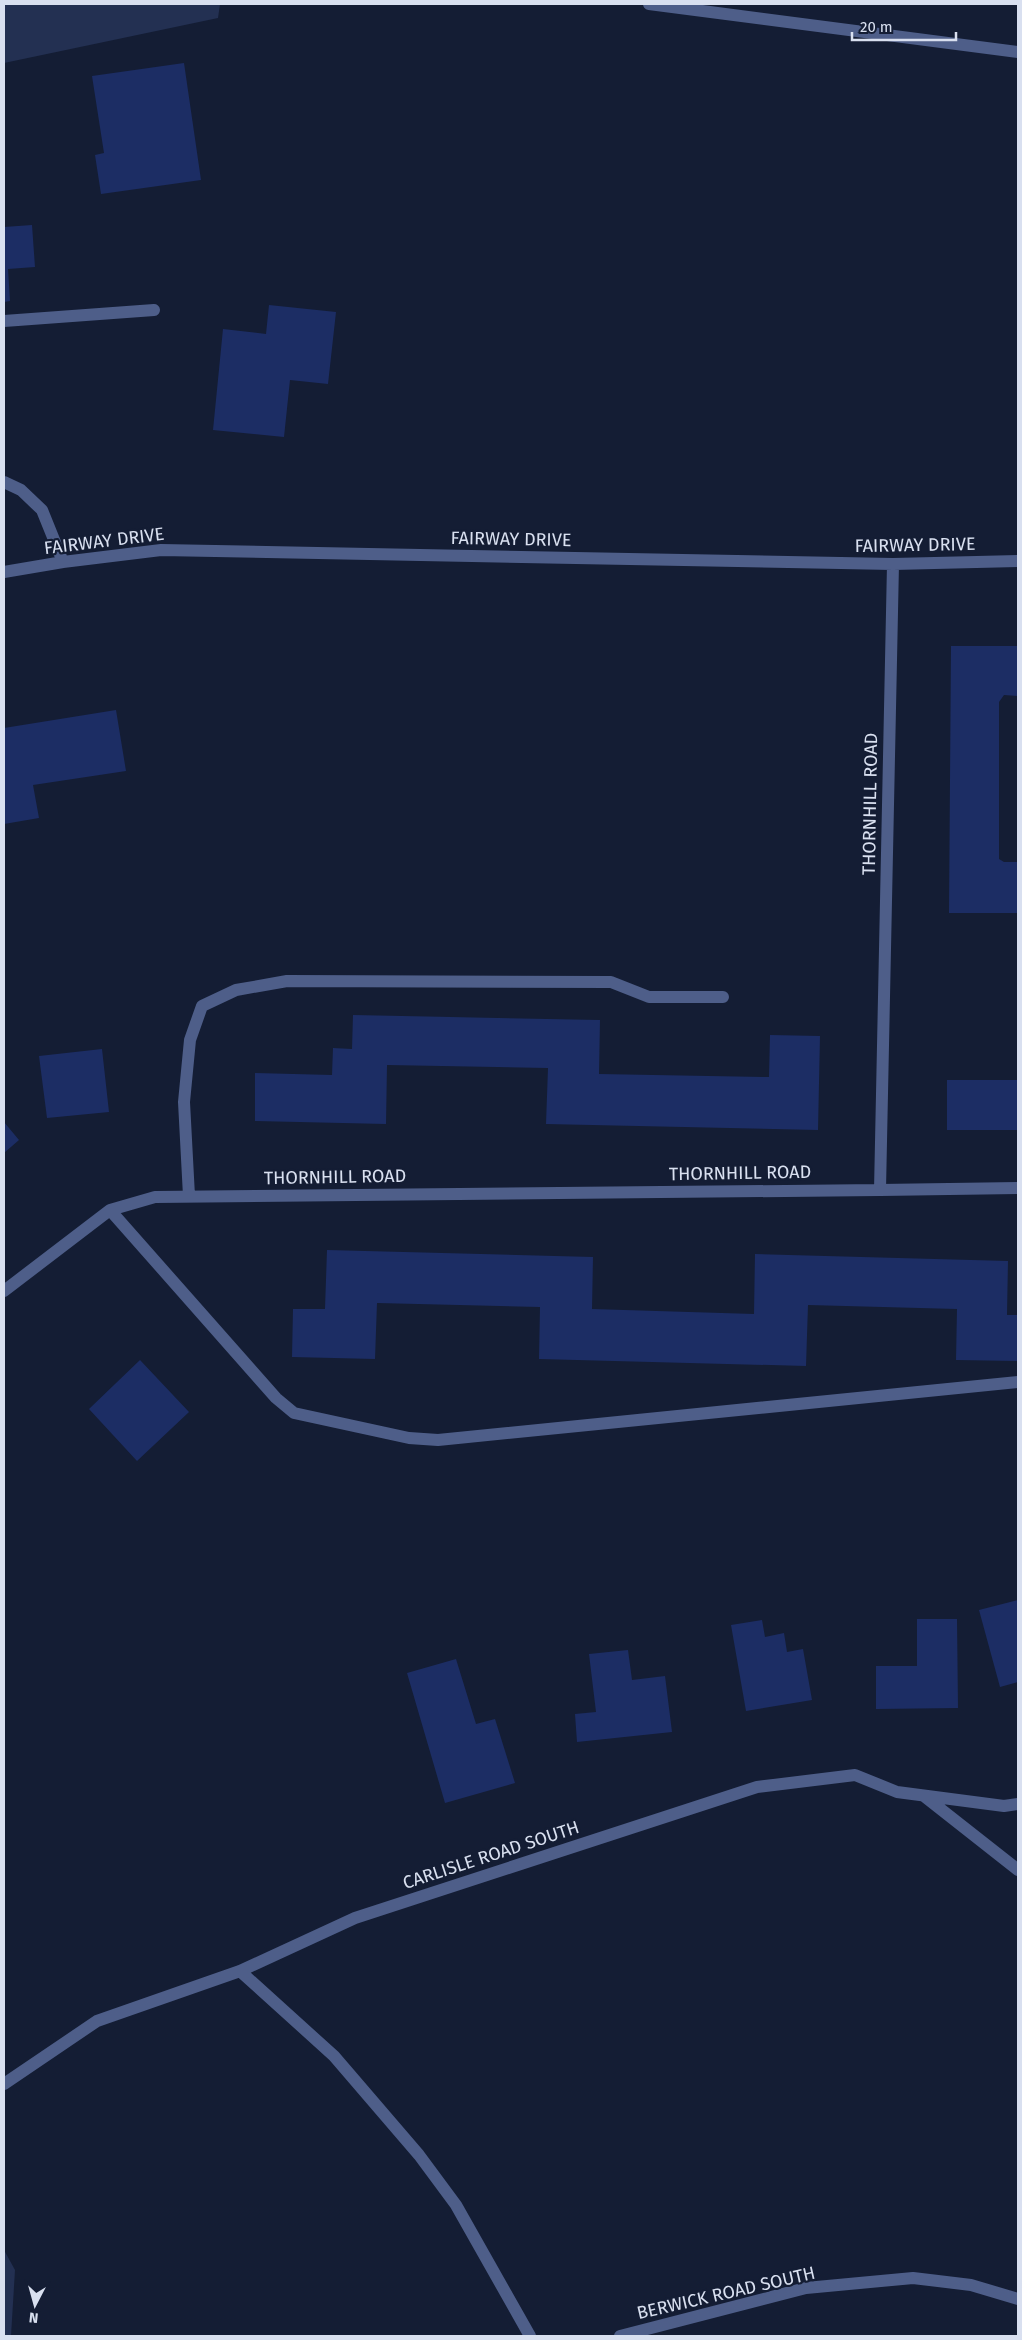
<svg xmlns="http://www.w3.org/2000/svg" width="1022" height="2340" font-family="'Fira Sans',sans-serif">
  <rect width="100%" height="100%" fill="#141d34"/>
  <!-- green -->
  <path fill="#233052" d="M4,4h216l-2,14 -214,45z
    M4,2250l11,20 -4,66h-7z"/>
  <!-- building -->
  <path fill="#1c2d64" d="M184,63l17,117 -100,14 -6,-39 9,-2 -12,-77z
    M32,225l3,42 -27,2 2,32 -6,1v-75z
    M269,305l67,7 -8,72 -38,-4 -6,57 -71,-7 10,-101 43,5z
    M951,646h67v50l-14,-1 -5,7v157l5,3h14v51h-69z
    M116,710l10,61 -93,14 6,33 -35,6v-96z
    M353,1015l247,5 -1,54 170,3 1,-42 50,1 -2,94 -272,-6 2,-56 -161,-3 -1,59 -131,-3v-48l77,2 1,-27 19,1z
    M102,1049l7,63 -62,6 -8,-62z
    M947,1080h71v50h-71z
    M4,1122l15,18 -15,13z
    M327,1250l266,7 -1,52 162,5 1,-60 253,7 -1,54h11v46l-62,-1 1,-51 -149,-4 -2,61 -267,-7 1,-52 -163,-4 -2,56 -83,-2 1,-48h32z
    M140,1360l49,52 -52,49 -48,-52z
    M1018,1600v82l-18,5 -21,-77z
    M917,1619h40l1,89 -82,1v-43h41z
    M762,1620l3,17 19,-4 3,19 16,-3 9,51 -66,11 -15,-86z
    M628,1650l4,30 33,-4 7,56 -95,10 -2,-28 21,-2 -7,-58z
    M456,1659l20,65 19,-5 20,64 -70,20 -38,-130z"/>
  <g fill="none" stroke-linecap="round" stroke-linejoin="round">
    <!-- minor -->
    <path stroke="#4e5e89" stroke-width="12" d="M649,4l369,48
      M4,321l150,-11
      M4,482l17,8 21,20 21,52
      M4,572l59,-10 98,-12 732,14 125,-3
      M880,1190l138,-2
      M189,1196l-5,-94 6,-62 12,-34 34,-16 51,-9 324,1 38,15h74
      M110,1210l166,188 18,15 115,25 29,2 580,-58
      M4,1291l106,-81 45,-13 725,-7 13,-626
      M924,1796l94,74
      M240,1971l94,85 85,99 37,50 74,131
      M4,2084l93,-63 143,-50 115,-53 402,-131 98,-12 42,17 107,14 14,-2
      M620,2336l186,-48 107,-10 58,7 47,14"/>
  </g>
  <g text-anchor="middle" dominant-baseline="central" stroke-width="4.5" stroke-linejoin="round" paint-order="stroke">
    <!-- street labels -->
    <g font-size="18" fill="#d9e0f0" stroke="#141d34">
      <text transform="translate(511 539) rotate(1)">FAIRWAY DRIVE</text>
      <text transform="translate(104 541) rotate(-7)">FAIRWAY DRIVE</text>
      <text transform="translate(915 545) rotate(-1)">FAIRWAY DRIVE</text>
      <text transform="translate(870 804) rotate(-89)">THORNHILL ROAD</text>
      <text transform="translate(740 1173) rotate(-1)">THORNHILL ROAD</text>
      <text transform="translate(335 1177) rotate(-1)">THORNHILL ROAD</text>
      <text transform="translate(491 1855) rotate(-18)">CARLISLE ROAD SOUTH</text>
      <text transform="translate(726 2293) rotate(-13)">BERWICK ROAD SOUTH</text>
    </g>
  </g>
  <!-- border -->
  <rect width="1022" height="2340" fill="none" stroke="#d9e0f0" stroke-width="10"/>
  <!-- north arrow -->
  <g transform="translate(35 2305) rotate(186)" stroke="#141d34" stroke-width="4" paint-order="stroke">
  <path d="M0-4L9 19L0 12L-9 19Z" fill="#d9e0f0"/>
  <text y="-8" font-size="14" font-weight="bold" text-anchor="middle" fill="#d9e0f0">N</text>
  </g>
  <!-- scale -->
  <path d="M852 32v8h104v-8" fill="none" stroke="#d9e0f0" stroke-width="2.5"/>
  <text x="860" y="32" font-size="15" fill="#d9e0f0" stroke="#141d34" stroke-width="4" paint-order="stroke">20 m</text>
</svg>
